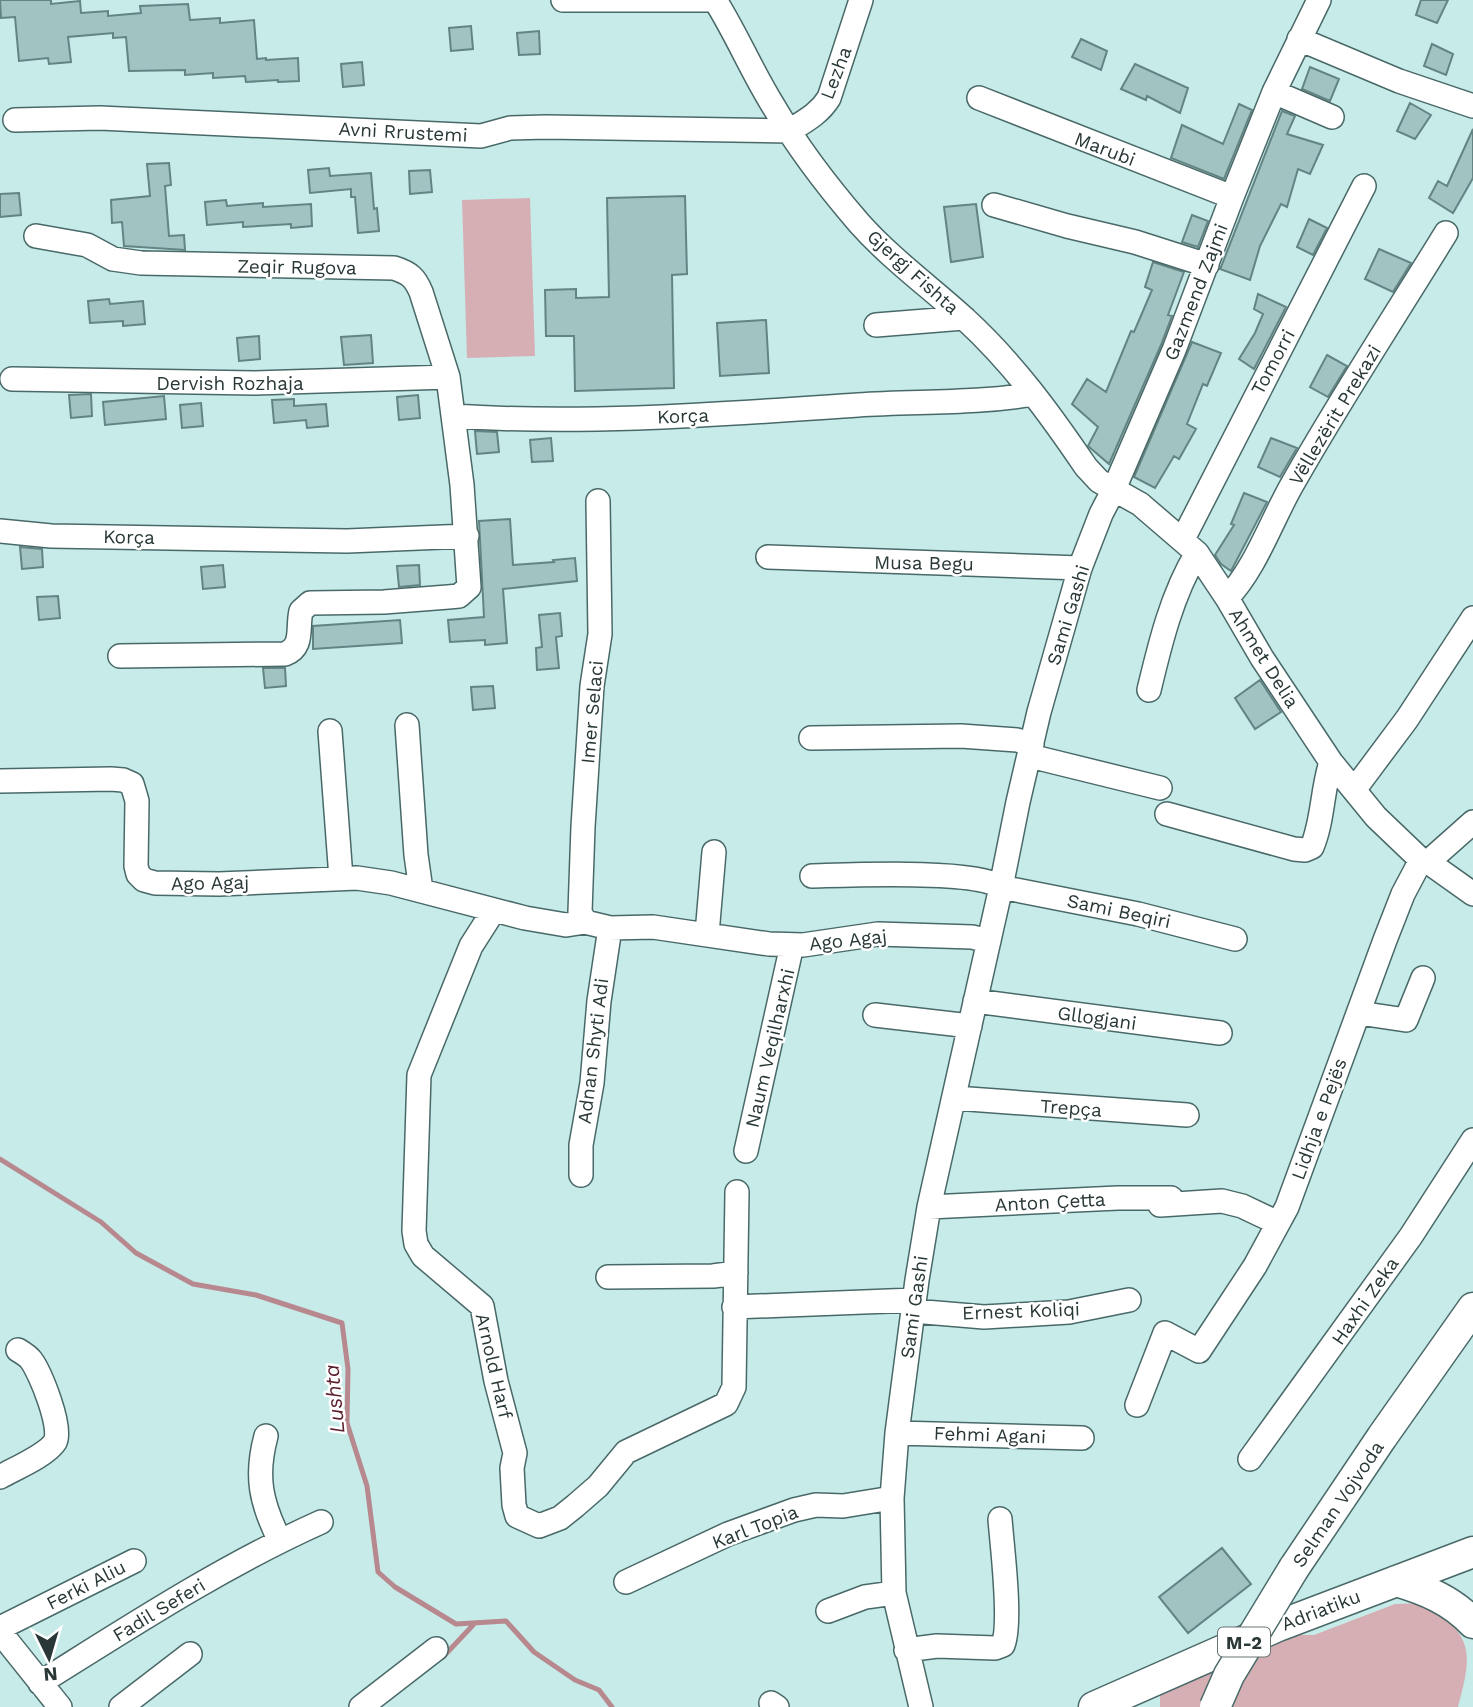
<svg xmlns="http://www.w3.org/2000/svg" width="1473" height="1707" font-family="'Work Sans',sans-serif">
  <rect width="100%" height="100%" fill="#c7ebe9"/>
  <!-- green -->
  <path fill="#d5afb4" d="M530,198l5,158 -68,2 -5,-158z
    M1426,1603c47,34 47,48 32,104h-298v-13l135,-59h19l81,-31z"/>
  <g fill="none" stroke-linecap="round" stroke-linejoin="round">
    <!-- stream -->
    <path stroke="#b7888e" stroke-width="5" d="M0,1159l101,63 35,31 57,31 63,11 86,28 6,46 -1,54 20,63 11,86 17,15 61,37 50,-3 28,31 41,28 24,10 13,17
      M443,1657l32,-34"/>
  </g>
  <!-- building -->
  <path fill="#a1c4c3" stroke="#638483" stroke-width="2" d="M0,0h51v4l29,-3 1,12 27,-2v5l33,-3 -1,-7 48,-2 2,16 30,-2v5l34,-3 3,39 9,-1v2l32,-2 1,23 -21,1v-2l-32,2 -1,-6 -32,2v-5l-28,2v-5l-56,1 -3,-34 -13,1v-5l-45,4 3,25 -22,2 -1,-6 -29,3 -4,-44 -14,1z
    M1421,0h27l-11,23 -21,-8z
    M471,26l2,23 -22,2 -2,-23z
    M539,31l1,23 -21,1 -2,-22z
    M1081,39l26,12 -6,19 -29,-13z
    M1432,44l21,10 -7,21 -22,-9z
    M362,62l2,23 -21,2 -2,-23z
    M1135,64l53,24 -8,25 -33,-17 -1,4 -25,-11z
    M1310,67l29,12 -9,22 -28,-12z
    M1410,103l21,12 -16,24 -18,-8z
    M1239,104l13,6 -28,69 -53,-21 11,-33 41,19z
    M1282,111l13,5 -8,18 36,11 -13,29 -12,-5 -11,38 -6,-3 -21,42 -10,34 -30,-11 1,-2z
    M1473,129v49l-20,35 -24,-15 9,-17 9,5z
    M169,163l2,22 -6,1 4,50 15,-1 1,15 -61,-4 -2,-24 -10,1 -1,-23 39,-4 -3,-32z
    M329,168l1,8 41,-3 3,36 3,-1 2,23 -21,2 -3,-36h-4v-8l-41,4 -2,-23z
    M430,170l2,22 -22,2 -1,-23z
    M19,193l2,22 -21,2v-23z
    M685,196l2,78 -15,1 2,113 -99,3 -1,-55h-28l-1,-46 31,-1v9l33,-1 -2,-99z
    M226,200l1,6 36,-3v4l48,-3 1,22 -21,2v-4l-48,3v-5l-36,3 -2,-23z
    M976,204l7,53 -32,5 -7,-55z
    M1192,215l16,6 -10,26 -16,-5z
    M1309,219l18,9 -14,27 -16,-8z
    M1379,249l32,14 -18,29 -28,-13z
    M1153,262l31,10 -16,43 4,1 -11,29 -52,119 -21,-18 10,-19 -26,-23 15,-25 19,13 25,-61 3,1 18,-42 -7,-3z
    M1258,294l28,13 -32,62 -15,-10 16,-26 8,-19 -9,-5z
    M109,299l1,5 33,-3 2,23 -22,2v-5l-33,2 -2,-22z
    M766,320l3,53 -49,3 -3,-53z
    M371,335l2,28 -29,2 -3,-28z
    M259,336l1,23 -21,2 -2,-23z
    M1192,342l29,11 -14,33 -4,-2 -16,40 9,5 -17,30 -5,-3 -19,32 -21,-11z
    M1327,355l20,11 -19,31 -18,-10z
    M91,394l1,22 -21,2 -2,-23z
    M418,395l2,23 -21,2 -2,-23z
    M164,396l2,23 -61,6 -2,-23z
    M294,399v7l32,-2 2,22 -21,2 -1,-8 -32,3 -2,-23z
    M201,403l2,23 -21,2 -2,-23z
    M475,431l22,1 2,20 -22,2z
    M551,438l2,23 -21,1 -2,-22z
    M1271,438l26,10 -17,29 -22,-10z
    M1244,493l23,9 -36,69 -10,-7 -6,-9 19,-30 -3,-1z
    M510,519l3,46 41,-3 -1,-2 22,-2 2,23 -74,8 4,54 -22,2v-5l-35,2 -2,-22 36,-3 -5,-96z
    M20,547l22,2 1,18 -21,2z
    M223,565l2,22 -22,2 -2,-22z
    M419,565l1,20 -21,2 -2,-21z
    M58,596l2,22 -21,2 -2,-23z
    M560,613l2,23 -6,1 3,31 -22,2 -1,-22 6,-1 -3,-32z
    M400,620l2,23 -89,6v-23z
    M263,668h22l1,18 -21,2z
    M1260,680l21,32 -26,17 -20,-31z
    M493,686l2,22 -22,2 -2,-23z
    M1222,1548l29,36 -63,49 -29,-36z"/>
  <g fill="none" stroke-linecap="round" stroke-linejoin="round">
    <!-- minor casing -->
    <g stroke="#496968" stroke-width="26">
      <path id="minor" d="M563,0h142
        M715,0c22,35 37,72 59,107 24,41 54,80 85,116 32,36 71,64 106,96 48,44 85,95 121,148l13,14 41,23 57,49 30,45 35,60 69,104 45,55 45,43 7,2 45,32
        M1299,39l100,42 74,25
        M1274,92l58,25
        M979,98l253,99
        M15,120l85,-2 381,18 29,-8 36,-1 243,4c16,-10 30,-17 40,-33l32,-98
        M994,205l73,21 68,16 72,23
        M36,236l51,9 26,14 28,4 253,5c16,5 21,10 27,24l27,85 14,108 7,102 -10,9 -11,1 -64,5 -74,1 -9,8c-4,17 3,36 -16,43l-165,2
        M876,325l88,-7
        M12,379l243,4 193,-6
        M453,416c135,9 270,-2 405,-11 58,-4 117,-1 175,-11
        M0,531l51,5 296,5 120,-5
        M1183,539l181,-353
        M768,557l312,11
        M1227,598c29,-30 45,-79 66,-115 48,-85 102,-167 153,-250
        M1149,690c11,-46 23,-96 48,-137
        M407,725l9,130 5,35
        M330,731l11,147
        M811,738l150,-2 56,4 15,4
        M1030,756l130,32
        M0,781l111,-2 12,1 9,4 5,17 -1,65 2,8 6,6 11,3 64,1 138,-6 34,5 134,35 41,7 19,-3 25,6 43,-1 116,17 34,1 75,-11 94,3 17,4
        M1354,790l53,-71 66,-101
        M1167,814l127,35 11,1 7,-3c11,-26 10,-57 19,-85
        M1428,862l45,-40
        M812,876c38,-1 162,-7 189,11l137,27 97,25
        M494,910l-23,36 -52,129 -5,156 2,13 7,12 59,50 14,75 19,72 -3,15 2,37 3,11 22,10 21,-8 15,-12 23,-20 28,-34 100,-48 8,-17 3,-195
        M585,922l-5,-10 3,-85 9,-141 8,-52 -2,-133
        M707,934l7,-82
        M975,1001l245,32
        M1359,1013l47,7 17,-42
        M875,1015l95,11
        M955,1098l232,17
        M746,1151l46,-206
        M581,1175v-30l11,-62 7,-82 11,-73
        M1160,1205l62,-4 20,5 36,17
        M929,1207l189,-9h53
        M608,1277l105,-1 23,-3
        M734,1307l180,-7
        M913,1311l71,6 85,-5 60,-12
        M1137,1405l28,-72 34,18 56,-85 32,-59 98,-267 18,-46 18,-34
        M897,1433l185,5
        M266,1436c-11,41 -5,67 14,105
        M1250,1459l161,-223 62,-96
        M0,1477c14,-8 47,-22 55,-35 8,-14 -15,-70 -24,-82 -3,-4 -8,-7 -13,-10
        M626,1582l102,-48 66,-24 22,-5 27,1 49,-8
        M828,1611l37,-14 29,-4
        M0,1628l134,-67
        M0,1632l60,75
        M906,1650l31,-4 58,2 8,-3c9,-22 -1,-99 -3,-126
        M40,1683c91,-57 183,-117 281,-161
        M771,1703l6,4
        M121,1707l69,-53
        M361,1707l75,-58
        M921,1707l-27,-114 -2,-95 5,-65 20,-153 12,-73 72,-320 17,-85 21,-90 41,-144 21,-54 13,-25 60,-139 58,-153 42,-105 45,-92"/>
    </g>
    <!-- major casing -->
    <g stroke="#496968" stroke-width="33">
      <path id="major" d="M1294,1568l88,-131 91,-129
        M1396,1581c30,9 55,19 77,42
        M1094,1707l184,-81 195,-74"/>
    </g>
    <!-- minor -->
    <use href="#minor" stroke="#fff" stroke-width="23"/>
    <!-- major -->
    <use href="#major" stroke="#fff" stroke-width="30"/>
    <!-- major-bridge casing -->
    <g stroke="#496968" stroke-width="33" stroke-linecap="butt">
      <path id="major-bridge" d="M1215,1707l14,-32 65,-107"/>
    </g>
    <!-- major-bridge -->
    <use href="#major-bridge" stroke="#fff" stroke-width="30"/>
  </g>
  <g text-anchor="middle" dominant-baseline="central" stroke-width="5" stroke-linejoin="round" paint-order="stroke">
    <!-- shield labels -->
    <rect fill="#fff" stroke="#697373" stroke-width="2" x="1218" y="1627.5" width="52" height="29" rx="5"/>
    <g font-size="18" font-weight="bold" fill="#293737">
      <text x="1244" y="1642">M-2</text>
    </g>
    <!-- street labels -->
    <g font-size="19" fill="#293737" stroke="#fff">
      <text transform="translate(836 73) rotate(-69)">Lezha</text>
      <text transform="translate(403 132) rotate(3)">Avni Rrustemi</text>
      <text transform="translate(1105 149) rotate(21)">Marubi</text>
      <text transform="translate(297 267) rotate(1)">Zeqir Rugova</text>
      <text transform="translate(913 272) rotate(42)">Gjergj Fishta</text>
      <text transform="translate(1196 292) rotate(-69)">Gazmend Zajmi</text>
      <text transform="translate(1273 362) rotate(-62)">Tomorri</text>
      <text x="230" y="383">Dervish Rozhaja</text>
      <text transform="translate(1335 415) rotate(-59)">Vëllezërit Prekazi</text>
      <text transform="translate(683 416) rotate(-2)">Korça</text>
      <text transform="translate(129 537) rotate(1)">Korça</text>
      <text transform="translate(924 563) rotate(1)">Musa Begu</text>
      <text transform="translate(1068 615) rotate(-73)">Sami Gashi</text>
      <text transform="translate(1264 658) rotate(58)">Ahmet Delia</text>
      <text transform="translate(592 712) rotate(-85)">Imer Selaci</text>
      <text transform="translate(210 883) rotate(-1)">Ago Agaj</text>
      <text transform="translate(1119 911) rotate(12)">Sami Beqiri</text>
      <text transform="translate(848 940) rotate(-6)">Ago Agaj</text>
      <text transform="translate(1097 1018) rotate(8)">Gllogjani</text>
      <text transform="translate(770 1048) rotate(-77)">Naum Veqilharxhi</text>
      <text transform="translate(593 1051) rotate(-83)">Adnan Shyti Adi</text>
      <text transform="translate(1071 1108) rotate(4)">Trepça</text>
      <text transform="translate(1319 1119) rotate(-70)">Lidhja e Pejës</text>
      <text transform="translate(1050 1202) rotate(-3)">Anton Çetta</text>
      <text transform="translate(1365 1301) rotate(-55)">Haxhi Zeka</text>
      <text transform="translate(914 1307) rotate(-82)">Sami Gashi</text>
      <text transform="translate(1021 1311) rotate(-2)">Ernest Koliqi</text>
      <text transform="translate(494 1366) rotate(77)">Arnold Harf</text>
      <text transform="translate(990 1435) rotate(2)">Fehmi Agani</text>
      <text transform="translate(1338 1504) rotate(-56)">Selman Vojvoda</text>
      <text transform="translate(755 1527) rotate(-21)">Karl Topia</text>
      <text transform="translate(86 1585) rotate(-27)">Ferki Aliu</text>
      <text transform="translate(159 1610) rotate(-31)">Fadil Seferi</text>
      <text transform="translate(1321 1610) rotate(-21)">Adriatiku</text>
    </g>
    <!-- water labels -->
    <g font-size="21" font-style="italic" fill="#5b1e2c" stroke="#fff">
      <text transform="translate(334 1399) rotate(-95)">Lushta</text>
    </g>
  </g>
  <!-- north arrow -->
  <g transform="translate(49 1658) rotate(175)" stroke="#ffffff" stroke-width="5" paint-order="stroke">
  <path d="M0-5L12 26L0 18L-12 26Z" fill="#293737"/>
  <text y="-10" font-size="19" font-weight="bold" text-anchor="middle" fill="#293737">N</text>
  </g>
</svg>
